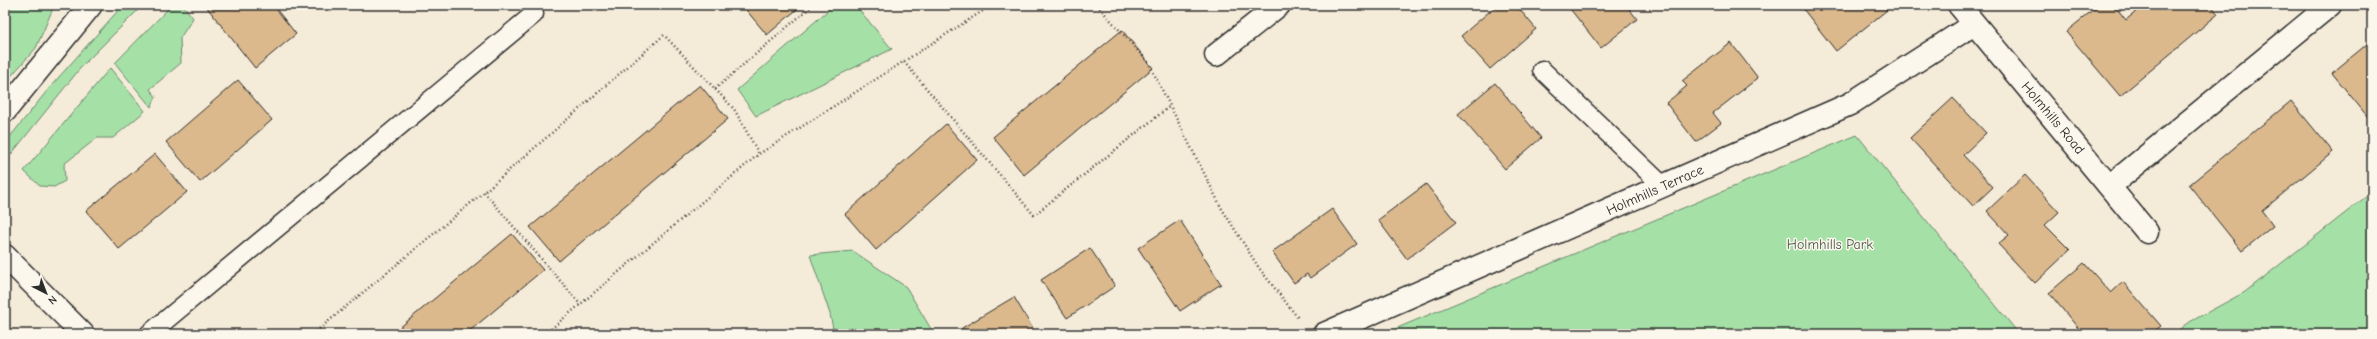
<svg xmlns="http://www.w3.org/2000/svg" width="2377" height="339" font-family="'Comic Neue',sans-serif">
  <rect width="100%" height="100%" fill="#f5ebd9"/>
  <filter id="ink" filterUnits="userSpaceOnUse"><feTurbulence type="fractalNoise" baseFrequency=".025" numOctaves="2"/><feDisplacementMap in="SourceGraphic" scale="8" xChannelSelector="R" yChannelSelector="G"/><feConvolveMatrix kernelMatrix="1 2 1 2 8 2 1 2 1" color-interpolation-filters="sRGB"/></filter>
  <g filter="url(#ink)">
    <!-- green -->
    <path fill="#a5e1a7" stroke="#688669" d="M5,5l49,1 -18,42 -31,35z
      M123,5h20l-61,61 -77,96v-19l46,-57z
      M172,5h11l10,13 -13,20 1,25 -31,26 6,8 -5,10 -36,-44z
      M834,5h21l37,44 -136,67 -19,-26z
      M110,68l35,43 -32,27h-16l-33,26 1,17 -11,6 -14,-1 -16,-15z
      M1857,135l162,199h-636z
      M2372,192v142h-198l12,-10 59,-32z
      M853,251l53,36 28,47h-100l-4,-20 -20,-59z"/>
    <!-- building -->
    <path fill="#dbb98d" stroke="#2b2b2b" d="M205,5h68l23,29 -41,34z
      M742,5h60l-35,30z
      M1497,5h19l20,24 -46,40 -29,-33z
      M1567,5h59l11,14 -36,29z
      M1800,5h82l5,5 -51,41z
      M2099,5h15l12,15 18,-15h67l7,9 -98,82 -54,-64z
      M1122,30l31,38 -129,107 -31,-38z
      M2372,40v82l-40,-49z
      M1731,43l27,35 -45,35 8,10 -25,19 -30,-39 21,-17 -5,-5z
      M238,80l34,40 -72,62 -34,-40z
      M1495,83l46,55 -36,31 -47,-55z
      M700,85l28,34 -169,142 -29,-34z
      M1953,98l33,35 -23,22 30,32 -20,19 -63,-68z
      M2291,101l42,51 -71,59 11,15 -31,25 -53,-66z
      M946,124l31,36 -101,90 -31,-36z
      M155,154l32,38 -68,57 -33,-38z
      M2025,175l34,37 -14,13 25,25 -35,33 -37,-39 11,-9 -22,-24z
      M1426,184l30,38 -49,37 -29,-39z
      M1332,209l25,35 -47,34 -3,-4 -13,9 -22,-31z
      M1180,220l41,64 -41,27 -42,-63z
      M512,234l31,36 -77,64h-74z
      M1090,248l25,38 -48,32 -26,-38z
      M2084,263l27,30 12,-11 38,44 -10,8h-68l-34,-41z
      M1014,297l22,37h-70l-4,-6z"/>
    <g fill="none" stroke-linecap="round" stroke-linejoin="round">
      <!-- service casing -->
      <g stroke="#2b2b2b" stroke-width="21">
        <path id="service" d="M1542,70l121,116
          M149,334l385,-320"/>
      </g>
      <!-- minor casing -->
      <g stroke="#2b2b2b" stroke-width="25">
        <path id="minor" d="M1959,5l188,227
          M1216,55l63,-50
          M2110,186l220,-181
          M5,256l78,78
          M1324,334l526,-230 124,-80"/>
      </g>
      <!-- tertiary casing -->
      <g stroke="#2b2b2b" stroke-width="25">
        <path id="tertiary" d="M5,111l86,-106"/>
      </g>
      <!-- path -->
      <path stroke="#2b2b2b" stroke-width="2.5" stroke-dasharray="1 3" stroke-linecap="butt" d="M1097,5l51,57 74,147 37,59 39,50
        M904,62l130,153 136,-109
        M715,89l98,-84
        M484,192l96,112
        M313,334l171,-142 180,-157 70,74 25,45
        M545,334l214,-180 233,-149"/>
      <!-- service -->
      <use href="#service" stroke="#fbf7ec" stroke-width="18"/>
      <!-- minor -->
      <use href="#minor" stroke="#fbf7ec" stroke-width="22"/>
      <!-- tertiary -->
      <use href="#tertiary" stroke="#fbf7ec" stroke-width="22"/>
    </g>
  </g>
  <g text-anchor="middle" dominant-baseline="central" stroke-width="3" stroke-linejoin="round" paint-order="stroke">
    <!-- street labels -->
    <g font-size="14" fill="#2b2b2b" stroke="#fbf7ec">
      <text transform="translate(2053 118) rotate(50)">Holmhills Road</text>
      <text transform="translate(1655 190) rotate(-24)">Holmhills Terrace</text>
    </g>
    <!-- park labels -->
    <g font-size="14" fill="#4a584a" stroke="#fbf7ec">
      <text x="1830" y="244">Holmhills Park</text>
    </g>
  </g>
  <!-- margin -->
  <rect width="2377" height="339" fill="none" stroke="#fbf7ec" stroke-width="20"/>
  <rect x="10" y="10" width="2357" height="319" fill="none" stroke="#2b2b2b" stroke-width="1.5" filter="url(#ink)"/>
  <!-- north arrow -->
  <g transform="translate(46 293) rotate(138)" stroke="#fbf7ec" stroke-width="3" paint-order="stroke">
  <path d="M0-3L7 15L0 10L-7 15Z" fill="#2b2b2b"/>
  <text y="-6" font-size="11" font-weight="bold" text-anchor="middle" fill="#2b2b2b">N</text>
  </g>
</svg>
